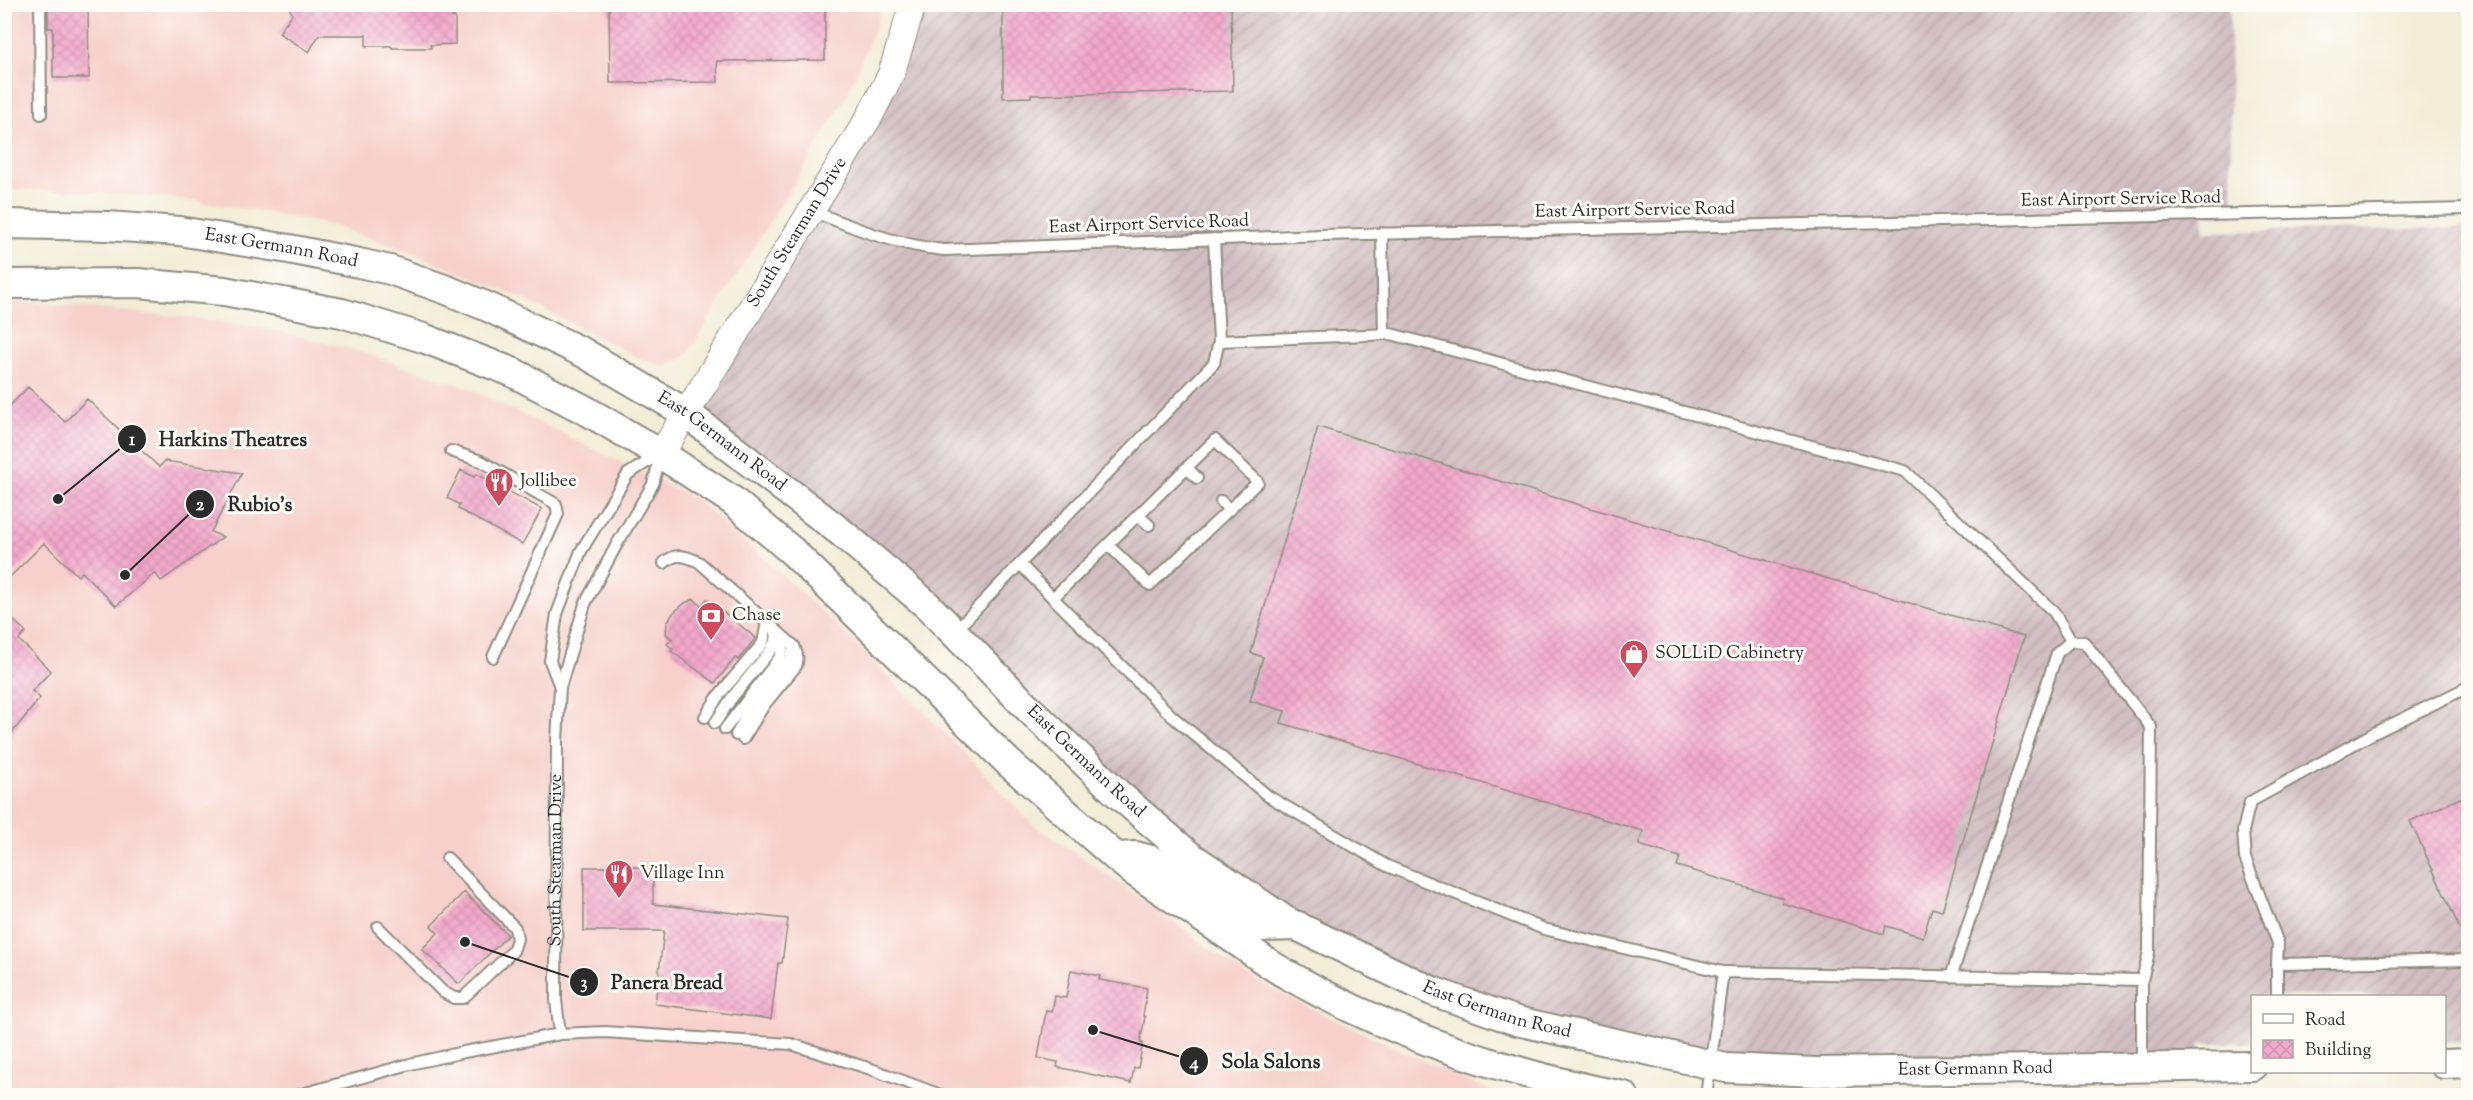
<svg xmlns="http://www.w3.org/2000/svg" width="2473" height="1100" font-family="'Sorts Mill Goudy',serif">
  <defs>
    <pattern id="industrial-furrows" width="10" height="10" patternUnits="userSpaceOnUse" patternTransform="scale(1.5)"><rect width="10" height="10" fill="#d2bec2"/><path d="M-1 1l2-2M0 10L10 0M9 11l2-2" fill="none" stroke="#b4a3a7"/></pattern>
    <pattern id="building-cross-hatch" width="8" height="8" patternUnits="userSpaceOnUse" patternTransform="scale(1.5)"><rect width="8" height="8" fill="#f3a9cb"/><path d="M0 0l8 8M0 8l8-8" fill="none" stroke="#d092ae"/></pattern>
  </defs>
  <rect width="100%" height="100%" fill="#fdfcf7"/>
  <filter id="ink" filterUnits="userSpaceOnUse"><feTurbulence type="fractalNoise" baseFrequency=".0167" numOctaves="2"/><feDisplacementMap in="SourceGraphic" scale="12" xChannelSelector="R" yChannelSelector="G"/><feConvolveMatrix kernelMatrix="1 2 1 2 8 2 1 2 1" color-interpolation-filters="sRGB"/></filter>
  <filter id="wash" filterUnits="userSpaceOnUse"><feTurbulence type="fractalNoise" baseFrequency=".008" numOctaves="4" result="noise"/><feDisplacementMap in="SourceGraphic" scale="24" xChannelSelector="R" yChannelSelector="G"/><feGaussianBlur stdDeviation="1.35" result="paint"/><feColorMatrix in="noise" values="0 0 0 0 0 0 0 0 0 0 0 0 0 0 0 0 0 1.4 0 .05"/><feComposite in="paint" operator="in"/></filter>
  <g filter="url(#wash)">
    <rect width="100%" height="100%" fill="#f2edd7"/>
    <!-- built -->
    <path fill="#f7d0cb" d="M4,5h878l-8,25 -27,65 -42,71 -119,190 -22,11 -27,-10 -115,-59 -114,-47 -78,-26 -64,-13 -94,-14 -81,-6 -86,-3z
      M32,302l161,16 76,11 86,21 111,37 228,111 75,65 74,68 117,117 72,76 118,80 97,72 85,43 167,76h-1494l-1,-792z"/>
    <!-- industrial -->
    <path fill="url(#industrial-furrows)" d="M913,5h1317l1,164 4,45 -31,1v17l264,-4v814h-23l-1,-46h-192v47h-52v24l-384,5 -299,-51 -231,-100 -256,-211 -344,-297 124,-203z"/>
    <g id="blocks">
      <!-- building -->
      <path fill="url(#building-cross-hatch)" d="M48,4h40l1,74h-36v-50h-5z
        M288,4h164v13h3v27l-25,1 1,3h-39l-1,-2h-25v-11h-47l-10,17 -30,-19 13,-19z
        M609,4h216v56l-108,1 1,21 -108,1z
        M1003,4h228l2,87 -202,4v2l-28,1z
        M28,387l37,35 22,-23 72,68 6,-6 77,12 -31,59 12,5 -62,44 -6,-8 -39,33 -34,-34 -4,4 -34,-33 -40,40v-171z
        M1318,427l706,210 -82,274 -10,-3 -9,29 -37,-11 -2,8 -102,-31 1,-5 -106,-32 3,-9 -41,-12 4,-14 -362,-108 4,-12 -35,-10 13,-44 -12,-4z
        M461,470l13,7 2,-3 66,35 -20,35 -64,-35 2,-4 -13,-7z
        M694,599l7,7 6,-7 49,39 -18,22 -3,-2 -20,25 -44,-32 2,-2 -6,-5 5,-5 -6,-5 1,-11 6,-10 12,-10z
        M4,611l22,21 -7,8 32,31 -19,20 8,7 -36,45z
        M2469,794v154l-59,-127z
        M584,867h69v37l135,15 -6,44h-4l-7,56 -116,-15 9,-73h-80z
        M464,892l44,43 -49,49 -37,-35 16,-16 -7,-7z
        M1071,970l29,6 -1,4 48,8 -4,28 2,1 -5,26h3l-5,25h-4l-3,15 -74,-16 1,-5 -20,-4 8,-47 6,1 3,-16 11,2z"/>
    </g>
  </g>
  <g filter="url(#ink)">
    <use href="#blocks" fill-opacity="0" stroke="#8e8c81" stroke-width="1.5"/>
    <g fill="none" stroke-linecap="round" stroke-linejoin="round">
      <!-- service casing -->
      <g stroke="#8e8c81" stroke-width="14">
        <g id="service">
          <path d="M40,4l1,110"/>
          <path d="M810,210c44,18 86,35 134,40l379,-15 1145,-26"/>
          <path d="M1382,233l2,101"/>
          <path d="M1219,341l172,-7 514,137 149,141 17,29"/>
          <path d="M451,451l30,10 75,43 2,10 -65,143"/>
          <path d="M1187,468l10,10"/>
          <path d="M1221,501l8,9"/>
          <path d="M1138,515l11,10"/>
          <path d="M1108,545l42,40 108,-103 -43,-42 -162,158 120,119 95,79 119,70 157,63 179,43"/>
          <path d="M664,563c12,-11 22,-7 35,-1l95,84c3,8 5,13 2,20l-32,39 -21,34"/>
          <path d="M1020,564l33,34"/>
          <path d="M954,632l260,-269 5,-22 -5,-102"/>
          <path d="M560,687l-10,-26 7,-47 24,-63 47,-77 30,-19"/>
          <path d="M705,717l14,-22 44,-52 4,-21"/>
          <path d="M715,723l16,-24 40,-49 6,-13 -2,-7"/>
          <path d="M725,729l55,-72 5,-18"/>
          <path d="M736,735l19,-34 35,-42 4,-13"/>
          <path d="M378,927l65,65 11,6h9l50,-47 4,-12 -2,-11 -68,-70"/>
          <path d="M2277,964l1,-21 -33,-85 -2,-27 7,-29 122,-68 96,-47"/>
          <path d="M2142,980v87"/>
          <path d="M2277,996v-32l191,-4"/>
          <path id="s1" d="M560,1034l-4,-34 1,-259 3,-54 25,-83 32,-60 36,-60 7,-27"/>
          <path d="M295,1096l115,-32 54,-12 96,-18 45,-2 186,12 80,25 72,27"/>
          <path d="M1706,1096l17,-124 419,8 7,-28 2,-225 -67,-85 -13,-1 -14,12 -106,324"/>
        </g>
      </g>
      <!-- tertiary casing -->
      <g stroke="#8e8c81" stroke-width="28">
        <g id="tertiary">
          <path id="s2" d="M661,454l210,-340 20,-40 22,-70"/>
        </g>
      </g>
      <!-- secondary casing -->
      <g stroke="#8e8c81" stroke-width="32">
        <g id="secondary">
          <path id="s3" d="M4,224l103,2 72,5 110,18 70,14 31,7 57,20 43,18 94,45 102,60 156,120 84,71 104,106 87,83 73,63 96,65 146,70 85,30 209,47 90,4 436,-6"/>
          <path d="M4,284l134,-1 86,8 118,22 81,25 89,34 75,39 74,43 72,47 60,51 216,211 107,94 17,14c34,23 68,46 102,69 17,11 34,25 53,35 103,59 220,99 336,121"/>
          <path d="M1116,857l20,-1 15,4 109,67 38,-1"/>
          <path d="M2444,1064l24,-1"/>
        </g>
      </g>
      <!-- service -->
      <use href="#service" stroke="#fff" stroke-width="10"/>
      <!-- tertiary -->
      <use href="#tertiary" stroke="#fff" stroke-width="26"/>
      <!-- secondary -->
      <use href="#secondary" stroke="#fff" stroke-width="28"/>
    </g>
  </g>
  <!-- icons -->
  <defs>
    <g id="restaurant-pin" transform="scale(1.5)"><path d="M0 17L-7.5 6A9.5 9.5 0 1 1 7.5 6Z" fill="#d1495b" stroke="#fdfcf7"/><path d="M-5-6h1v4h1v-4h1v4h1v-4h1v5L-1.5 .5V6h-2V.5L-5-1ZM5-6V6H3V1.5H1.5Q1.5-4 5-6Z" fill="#fff"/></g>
    <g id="bank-pin" transform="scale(1.5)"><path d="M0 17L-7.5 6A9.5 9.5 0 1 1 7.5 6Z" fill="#d1495b" stroke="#fdfcf7"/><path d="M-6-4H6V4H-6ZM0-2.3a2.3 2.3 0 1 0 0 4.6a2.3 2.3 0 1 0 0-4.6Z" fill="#fff"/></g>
    <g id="shop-pin" transform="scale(1.5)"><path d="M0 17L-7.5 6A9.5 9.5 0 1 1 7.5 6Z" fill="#d1495b" stroke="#fdfcf7"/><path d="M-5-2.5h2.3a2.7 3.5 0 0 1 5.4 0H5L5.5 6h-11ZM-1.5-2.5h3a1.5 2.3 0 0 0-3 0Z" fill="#fff"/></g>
  </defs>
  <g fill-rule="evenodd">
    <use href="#restaurant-pin" x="499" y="482"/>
    <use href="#bank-pin" x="711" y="616"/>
    <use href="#shop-pin" x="1634" y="654"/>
    <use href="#restaurant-pin" x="619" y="874"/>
  </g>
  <g text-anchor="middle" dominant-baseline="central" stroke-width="6" stroke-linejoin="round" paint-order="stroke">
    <!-- street labels -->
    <g font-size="18" fill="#2b2b2b" stroke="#fdfcf7">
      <text transform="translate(2121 200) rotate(-1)">East Airport Service Road</text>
      <text transform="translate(1635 211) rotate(-1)">East Airport Service Road</text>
      <text transform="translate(1149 225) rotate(-2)">East Airport Service Road</text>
      <text stroke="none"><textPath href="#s2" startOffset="260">South Stearman Drive</textPath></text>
      <text stroke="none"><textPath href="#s3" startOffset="279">East Germann Road</textPath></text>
      <text stroke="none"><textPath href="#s3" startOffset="765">East Germann Road</textPath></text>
      <text stroke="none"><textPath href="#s3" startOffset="1251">East Germann Road</textPath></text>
      <text stroke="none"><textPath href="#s1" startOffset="174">South Stearman Drive</textPath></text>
      <text stroke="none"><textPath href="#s3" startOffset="1737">East Germann Road</textPath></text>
      <text stroke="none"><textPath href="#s3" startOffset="2223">East Germann Road</textPath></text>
    </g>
    <!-- poi labels -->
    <g font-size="18" fill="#2b2b2b" stroke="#fdfcf7" text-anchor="start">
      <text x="520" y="482">Jollibee</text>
      <text x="732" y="616">Chase</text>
      <text x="1655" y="654">SOLLiD Cabinetry</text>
      <text x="640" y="874">Village Inn</text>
    </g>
  </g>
  <!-- callouts -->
  <path fill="none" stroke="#2b2b2b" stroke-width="2" d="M58 499L132 439M125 575L200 504M465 942L584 982M1093 1030L1194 1061"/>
  <g fill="#2b2b2b" stroke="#fdfcf7" stroke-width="2">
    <circle cx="58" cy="499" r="6"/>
    <circle cx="125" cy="575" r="6"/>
    <circle cx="465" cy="942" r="6"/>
    <circle cx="1093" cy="1030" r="6"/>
    <circle cx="132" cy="439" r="15"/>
    <circle cx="200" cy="504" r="15"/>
    <circle cx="584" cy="982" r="15"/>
    <circle cx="1194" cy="1061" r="15"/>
  </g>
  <g font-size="18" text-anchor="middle" font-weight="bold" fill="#fff">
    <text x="132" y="445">1</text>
    <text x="200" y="510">2</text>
    <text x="584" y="988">3</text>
    <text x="1194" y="1068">4</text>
  </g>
  <g font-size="20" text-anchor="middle" font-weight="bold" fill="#2b2b2b" stroke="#fdfcf7" stroke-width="6" stroke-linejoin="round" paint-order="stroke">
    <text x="233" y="446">Harkins Theatres</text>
    <text x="260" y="511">Rubio's</text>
    <text x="667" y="989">Panera Bread</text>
    <text x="1271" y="1068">Sola Salons</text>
  </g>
  <!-- margin -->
  <rect width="2473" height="1100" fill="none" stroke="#fdfcf7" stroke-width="24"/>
  <!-- legend -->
  <rect x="2251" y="995" width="195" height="78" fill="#fdfcf7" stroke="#a9a8a5" stroke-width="1.5"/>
  <rect x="2263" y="1014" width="30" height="9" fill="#ffffff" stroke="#a9a8a5" stroke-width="1.5"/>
  <text x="2305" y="1025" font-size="18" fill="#2b2b2b">Road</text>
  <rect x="2263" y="1040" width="30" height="18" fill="url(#building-cross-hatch)" stroke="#a9a8a5" stroke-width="1.5"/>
  <text x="2305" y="1055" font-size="18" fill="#2b2b2b">Building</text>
</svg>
